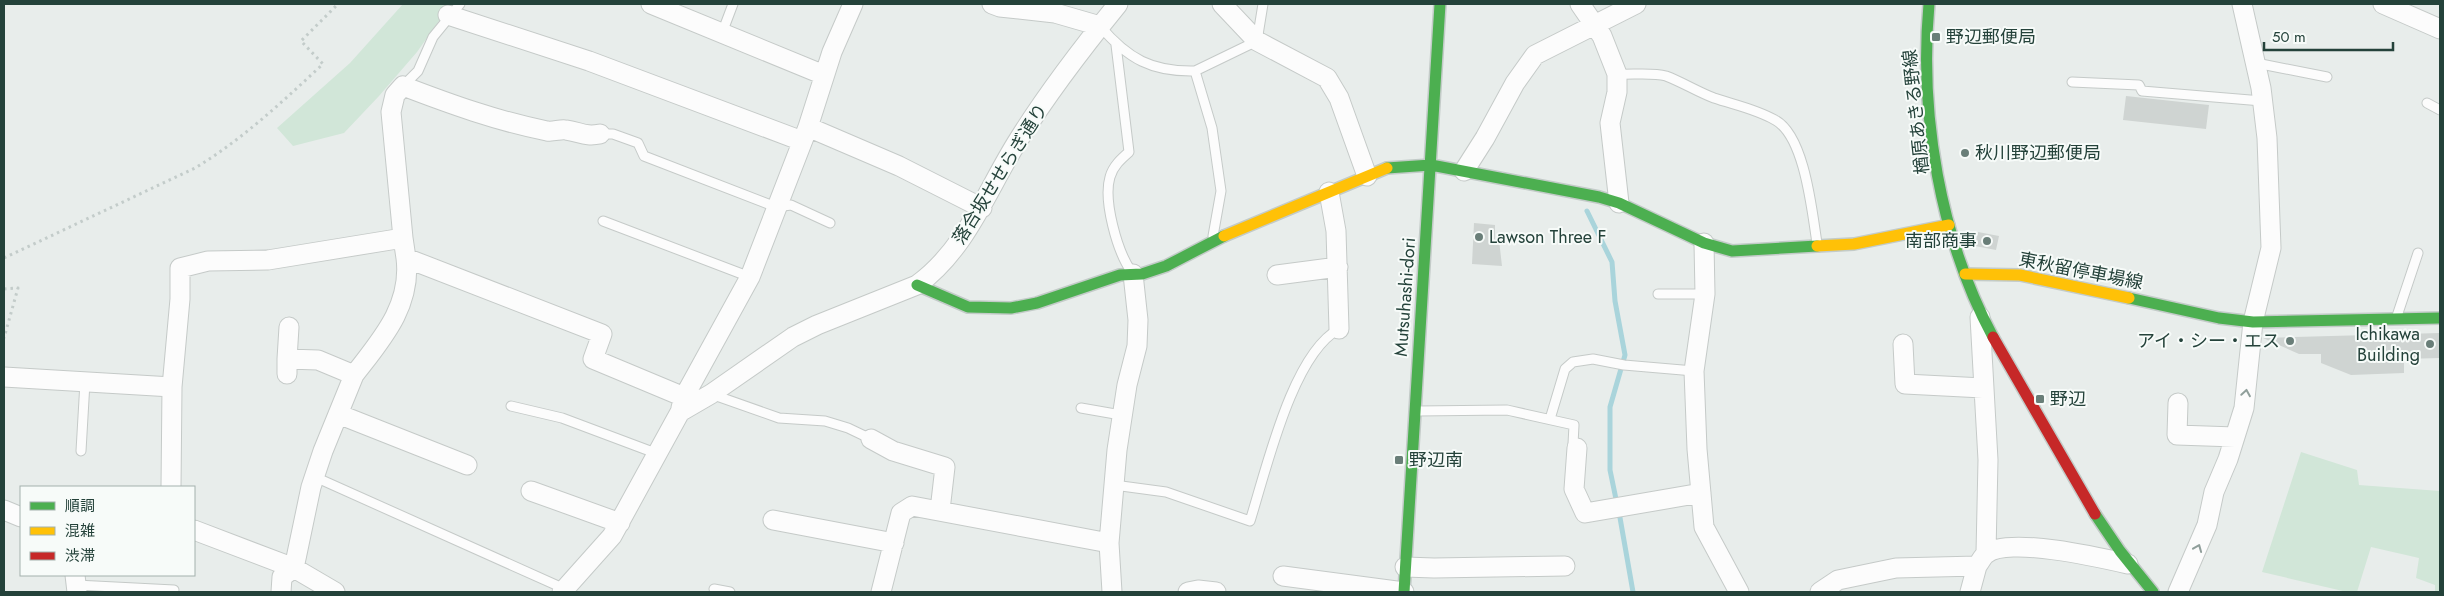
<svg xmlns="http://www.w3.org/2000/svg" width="2444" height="596" font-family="Jost,'Noto Sans JP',sans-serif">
  <rect width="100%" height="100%" fill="#e8edeb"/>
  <!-- green -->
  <path fill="#d1e6d8" d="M403,4h48l-34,48 -38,44 -35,37 -51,13 -16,-18 73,-65z
    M2301,452l56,18 2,15 81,6v101h-5v-7l-19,-7 3,-20 -48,-11 -14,45h-10l-85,-20z"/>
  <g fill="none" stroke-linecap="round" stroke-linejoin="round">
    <!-- stream -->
    <path stroke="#a9d4db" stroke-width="5" d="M1587,211l25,51 3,39 10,54 -15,52v63l7,34
      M1619,512l14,80"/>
  </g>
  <!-- building -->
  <path fill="#cfd4d2" d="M2126,96l83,9 -3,24 -83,-9z
    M1474,223l21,2v14l4,1 3,26 -30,-2z
    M1978,232l21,4 -3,14 -21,-4z
    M2440,333v25l-36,1v14l-53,2 -30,-12v-9h-22l-36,-16z"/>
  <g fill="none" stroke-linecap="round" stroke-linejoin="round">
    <!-- lane casing -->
    <g stroke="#c5cac8" stroke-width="11">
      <path id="lane" d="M1100,26c28,33 52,46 95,45l17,57 9,63 -8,45
        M722,33l11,-29
        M1116,45l13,107c-8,7 -16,14 -19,25 -7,23 7,74 21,94
        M2256,63l71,14
        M1195,71l62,-30 6,-37
        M1617,74c14,1 35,-2 49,2 16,6 32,16 48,22 21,7 42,11 61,22 30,16 37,92 42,123
        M2072,82l67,3 3,6 120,10
        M403,86l15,-15 15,-34 27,-33
        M2427,103l13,7
        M600,134h13l25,9 6,13 132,51 15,-2 39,18
        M603,221l147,56
        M1658,294h47
        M2397,316l21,-63
        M711,394l68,24 46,3 23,7 23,11
        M511,406l51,12 96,36
        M1081,408l40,7
        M1418,411l89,-1 67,15 -1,19 4,4
        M1550,419l15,-50 8,-7 20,-3 31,6 70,6
        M81,451l4,-69
        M315,477l250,112
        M1114,485l52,7 84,29c16,-50 42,-167 89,-192
        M76,585l98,5
        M714,589l16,3"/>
    </g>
    <!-- street casing -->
    <g stroke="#c5cac8" stroke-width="21">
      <path id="street" d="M651,4l173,71
        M992,4l8,3 55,6 45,13
        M1222,4l35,37 70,37 12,20 28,78
        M1580,4l22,32 15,38v18l-7,31 9,80
        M2383,4l57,25
        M448,15l141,46 213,80
        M808,127l91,39 83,42
        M1464,171l21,-33 30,-55 20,-28 101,-51
        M1329,192l7,39 3,98
        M403,238l-12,-126 4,-17 8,-9c47,18 94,35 144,45 7,1 13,-2 19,-1 15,2 19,7 34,4
        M1704,243l1,51 -11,77 3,78 7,78 35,65
        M1277,275l61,-8
        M1980,317l8,143 -2,93
        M1903,344l2,40 78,4
        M287,359l2,-32
        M287,374v-15l31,1 36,15c27,-35 58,-69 52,-117
        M4,377l168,10 8,-88v-31l28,-7 60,-1 135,-22 3,20 196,76 -9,25 91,38
        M2178,403l-1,32 58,2
        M681,408l3,-11 66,-120 58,-150 24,-75 21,-48
        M338,414l129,51
        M871,439l22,12 52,16 -5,43
        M1577,448l-3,41 11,24 116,-20
        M171,487l1,-100
        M531,491l89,32
        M4,510l17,7
        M773,520l121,23
        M194,530l100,38 41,24
        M1405,567l29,1 131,-2
        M75,575l2,17
        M1283,576l121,16
        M281,592l1,-15 12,-9 17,-81 12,-36 31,-76
        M562,592l50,-56 68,-124 31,-18 82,-57 24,-12 100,-40c50,-36 70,-96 102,-146 30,-48 64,-92 99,-135
        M881,592l20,-79 11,-7 197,37
        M1112,592l-3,-49 8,-93 10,-65 10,-39 1,-26 -5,-46
        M1188,592l10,-2 18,2
        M1820,592l18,-12 58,-12 81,-2c3,-4 6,-10 9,-12 21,-18 116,4 142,10
        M1970,592l7,-26
        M2178,592l29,-67 7,-33 14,-33 16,-51 9,-86 18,-74 -4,-110 -6,-50 -19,-84"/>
    </g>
    <!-- fast casing -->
    <g stroke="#c3cbc8" stroke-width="14">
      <path id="fast" d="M1929,4c-10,111 11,234 64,333
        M1387,168l44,-3 168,32 20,6 85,40 28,8 85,-5
        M917,285l51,22 43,1 26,-5 83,-28 22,-1 24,-8 58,-30
        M2129,298l90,20 34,4 187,-4
        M2095,514l25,37 33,41
        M1404,592l36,-588"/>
    </g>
    <!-- slow casing -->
    <g stroke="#c3cbc8" stroke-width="14">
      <path id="slow" d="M1224,236l163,-68
        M1817,246l37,-2 95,-19
        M1965,274l55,1 109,23"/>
    </g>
    <!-- jam casing -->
    <g stroke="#c3cbc8" stroke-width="14">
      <path id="jam" d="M1993,337l102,177"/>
    </g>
    <!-- path -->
    <path stroke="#c3ccca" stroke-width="3" stroke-dasharray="2.5 4" stroke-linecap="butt" d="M4,258l191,-90c48,-29 87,-66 128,-104l-22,-23 37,-37
      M4,289l14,-1 -14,50"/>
    <!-- lane -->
    <use href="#lane" stroke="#fcfcfc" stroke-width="9"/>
    <!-- street -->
    <use href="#street" stroke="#fcfcfc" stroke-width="19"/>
    <!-- fast -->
    <use href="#fast" stroke="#4caf50" stroke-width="11"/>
    <!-- slow -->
    <use href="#slow" stroke="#ffc107" stroke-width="11"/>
    <!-- jam -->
    <use href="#jam" stroke="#c62828" stroke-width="11"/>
  </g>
  <!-- one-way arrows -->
  <defs><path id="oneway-chevron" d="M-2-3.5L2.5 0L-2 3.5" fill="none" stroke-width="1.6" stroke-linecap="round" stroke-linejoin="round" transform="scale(1.25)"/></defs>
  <g stroke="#909f9b">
    <use href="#oneway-chevron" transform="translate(2246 393) rotate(-81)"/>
    <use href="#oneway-chevron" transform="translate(2198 548) rotate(-68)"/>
  </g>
  <!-- markers -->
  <g fill="#697e78" stroke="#f7fbf9" stroke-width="2">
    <rect x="1931" y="32" width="10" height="10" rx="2.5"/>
    <circle cx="1965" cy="153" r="5"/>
    <circle cx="1479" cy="237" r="5"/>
    <circle cx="1987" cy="241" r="5"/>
    <circle cx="2290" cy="341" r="5"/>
    <circle cx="2430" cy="344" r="5"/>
    <rect x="2035" y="394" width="10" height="10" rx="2.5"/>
    <rect x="1394" y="455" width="10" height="10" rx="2.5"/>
  </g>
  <g text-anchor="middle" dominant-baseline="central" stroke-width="4" stroke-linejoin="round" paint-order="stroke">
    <!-- poi labels -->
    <g font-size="18" fill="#24423a" stroke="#f7fbf9" text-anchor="start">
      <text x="1946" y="37">野辺郵便局</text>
      <text x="1975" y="153">秋川野辺郵便局</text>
      <text x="1489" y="237">Lawson Three F</text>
      <text x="1977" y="241" text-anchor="end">南部商事</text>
      <text x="2420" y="334" text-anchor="end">Ichikawa<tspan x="2420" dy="21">Building</tspan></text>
      <text x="2280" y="341" text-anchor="end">アイ・シー・エス</text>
      <text x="2050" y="399">野辺</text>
      <text x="1409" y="460">野辺南</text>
    </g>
    <!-- street labels -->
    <g font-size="18" fill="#24423a" stroke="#f7fbf9">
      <text transform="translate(1916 112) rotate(-96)">楢原あきる野線</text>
      <text transform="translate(1000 174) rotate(-58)">落合坂せせらぎ通り</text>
      <text transform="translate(2081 271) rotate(11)">東秋留停車場線</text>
      <text transform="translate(1405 297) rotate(-86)">Mutsuhashi-dori</text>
    </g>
  </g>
  <!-- border -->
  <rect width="2444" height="596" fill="none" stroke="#24423a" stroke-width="10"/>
  <!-- legend -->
  <rect x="20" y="486" width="175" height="90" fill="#f7fbf9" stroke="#a3b1ad"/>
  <rect x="30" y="502" width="25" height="8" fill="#4caf50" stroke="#a3b1ad"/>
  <text x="65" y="511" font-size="15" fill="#24423a">順調</text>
  <rect x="30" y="527" width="25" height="8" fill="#ffc107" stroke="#a3b1ad"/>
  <text x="65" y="536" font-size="15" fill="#24423a">混雑</text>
  <rect x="30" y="552" width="25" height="8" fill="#c62828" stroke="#a3b1ad"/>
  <text x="65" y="561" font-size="15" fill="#24423a">渋滞</text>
  <!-- scale -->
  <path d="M2264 42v8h129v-8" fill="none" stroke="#24423a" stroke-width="2.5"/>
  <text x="2272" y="42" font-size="15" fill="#24423a" stroke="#f7fbf9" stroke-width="4" paint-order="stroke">50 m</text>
</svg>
